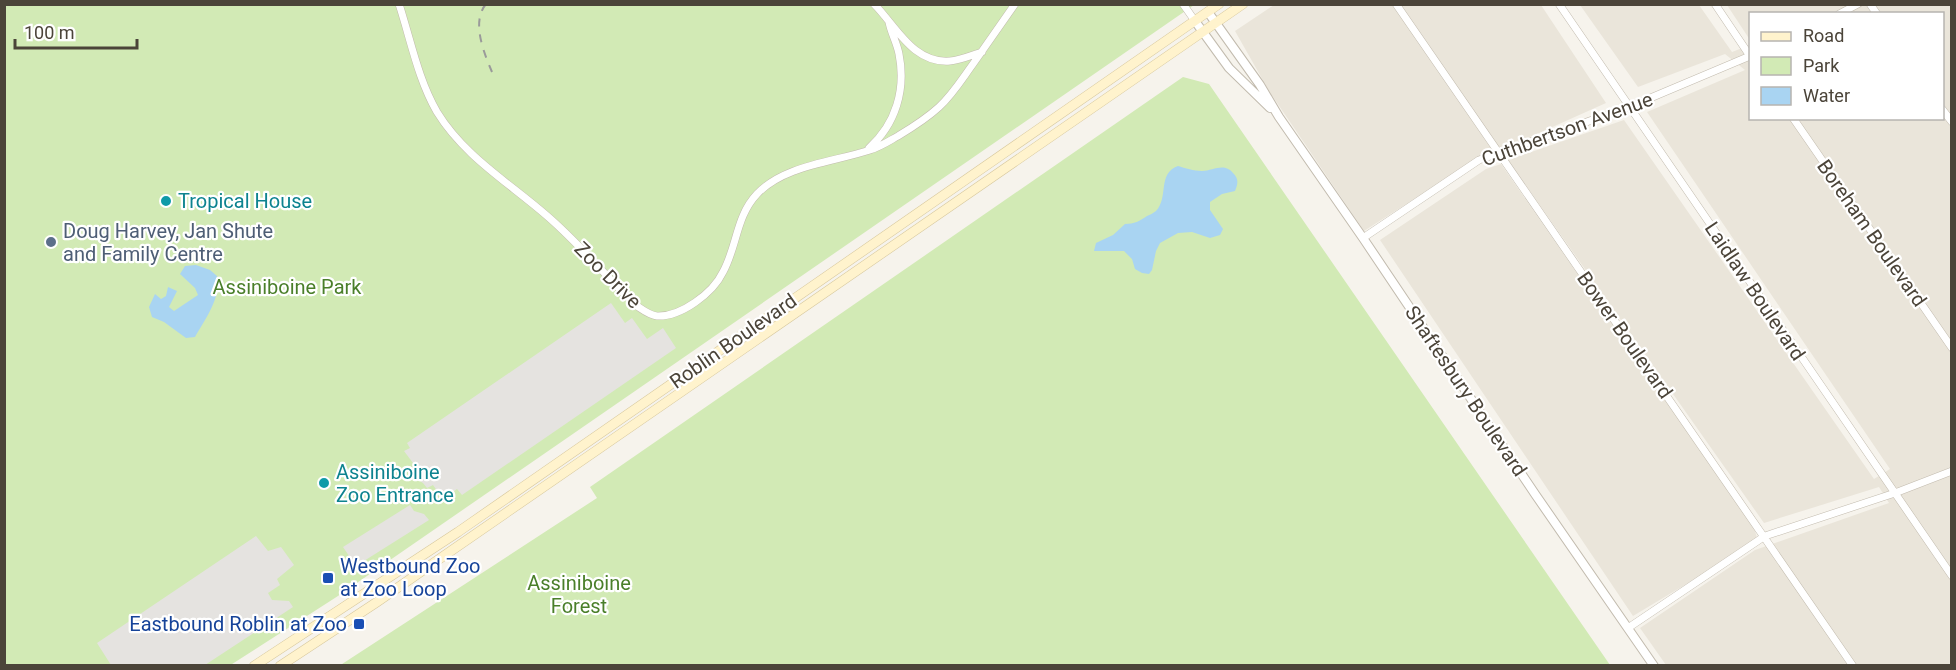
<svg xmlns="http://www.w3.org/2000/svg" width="1956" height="670" font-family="Roboto,sans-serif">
  <rect width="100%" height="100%" fill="#f6f3ec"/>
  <!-- residential -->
  <path fill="#eae5da" d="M1274,5h118l105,147 -19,6 -114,73 -95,-140 -34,-60z
    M1401,5h140l65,98 -107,48z
    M1580,5h119l33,47 18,-7v73h192v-104h-192v26l-23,-35h224v660h-285l-26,-37 115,-78 134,-47 -10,-16 -115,36 -256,-363 116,-40 250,359 16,-10 -243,-357 98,-42 -20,-16 -87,33z
    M1501,164l253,364 4,13 -125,75 -253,-376 106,-71z"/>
  <!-- green -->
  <path fill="#d2eab5" d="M4,5h1190l-856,591 -109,70 -224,-1z
    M1183,77l26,7 401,581 -1271,1 258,-168 -7,-11z"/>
  <!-- parking -->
  <path fill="#e5e3e0" d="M611,303l14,20 7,-5 15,21 16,-11 13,20 -214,147 -5,-6 -14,10 -10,-14 -6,3 -4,-5 -8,-5 -4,-6 5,-5 -12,-16 6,-3 -3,-5z
    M410,505l4,6 10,3 5,6 -73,46 -13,-19z
    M256,536l12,15 13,-4 13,18 -17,14 3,6 -12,8 4,7 17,1 4,6 -88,58h-94l-14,-22z"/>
  <!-- water -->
  <path fill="#a9d4f2" d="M1178,166c7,2 16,5 24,5 11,0 22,-9 31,2 6,6 5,11 2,18l-13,3 -12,8v8l13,19 -3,6 -10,3 -18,-6 -14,1 -18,10 -4,8 -4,19 -3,4 -7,-1 -7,-4 -3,-10 -8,-8h-30l2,-8 17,-8 12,-11c9,0 15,-3 22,-8 3,-1 6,-3 9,-5 13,-13 1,-38 22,-45z
    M196,265l14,5 7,6c5,20 -12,44 -22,61l-9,1 -22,-16 -12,-5 -3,-10 6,-13 6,5 5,-3 2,-9 9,4 -8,16 5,4 24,-16 -3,-7 -15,-14 5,-8z"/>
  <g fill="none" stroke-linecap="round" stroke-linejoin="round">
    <!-- minor casing -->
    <g stroke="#c2bbae" stroke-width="8">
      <path id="minor" d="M399,4c12,37 19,75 38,108 27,44 71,70 109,103 33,28 60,62 91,91 6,4 12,9 20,10 24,1 56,-23 66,-44 14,-25 13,-56 34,-78 27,-29 77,-32 113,-44 10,-3 19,-9 28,-14 15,-9 29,-18 41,-29 14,-13 23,-28 34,-43 14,-20 28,-40 42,-60
        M874,4c22,22 39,60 76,57 11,-1 22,-6 32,-9
        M1183,4l12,17
        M1396,4l457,662
        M1559,4l393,572
        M1715,4l35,52
        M1870,4l7,10
        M1839,14l19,-10
        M1942,109l10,13
        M1793,118l159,230
        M869,148c27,-24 37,-59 30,-94 -2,-11 -8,-21 -10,-32
        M1363,238l116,-78 150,-53 121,-51
        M1628,628l137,-92 130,-43 57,-22"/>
    </g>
    <!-- tertiary casing -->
    <g stroke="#c2bbae" stroke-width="10">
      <path id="tertiary" d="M1208,12l52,73 19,32 84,121 172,256 119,172
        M1195,21l34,47 41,40"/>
    </g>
    <!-- secondary casing -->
    <g stroke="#d6c79b" stroke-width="10">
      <path id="secondary" d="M254,666l204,-134 761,-528
        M280,666l97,-64 866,-598"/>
    </g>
    <!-- minor -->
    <use href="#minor" stroke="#fff" stroke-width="7"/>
    <!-- tertiary -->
    <use href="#tertiary" stroke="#fff" stroke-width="8"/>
    <!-- secondary -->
    <use href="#secondary" stroke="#fff3cd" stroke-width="9"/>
    <!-- rail -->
    <path stroke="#9a9a9a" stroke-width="2" stroke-dasharray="8 8" stroke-linecap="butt" d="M486,4c-15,18 -2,49 6,68"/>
  </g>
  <!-- markers -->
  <g fill="#0f9aa8" stroke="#fff" stroke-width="2">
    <circle cx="166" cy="201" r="6"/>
    <circle cx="324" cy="483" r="6"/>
  </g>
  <circle fill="#5c6f8a" stroke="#fff" stroke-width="2" cx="51" cy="242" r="6"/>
  <g fill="#1a4fb4" stroke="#fff" stroke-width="2">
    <rect x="322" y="572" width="12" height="12" rx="3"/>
    <rect x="353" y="618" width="12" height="12" rx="3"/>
  </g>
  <g text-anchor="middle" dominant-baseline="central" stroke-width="4.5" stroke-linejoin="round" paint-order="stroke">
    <!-- street labels -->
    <g font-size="20" fill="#4b4439" stroke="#fff">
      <text transform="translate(1567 129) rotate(-20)">Cuthbertson Avenue</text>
      <text transform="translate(1872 233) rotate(55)">Boreham Boulevard</text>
      <text transform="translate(608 275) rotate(45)">Zoo Drive</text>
      <text transform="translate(1755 291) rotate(56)">Laidlaw Boulevard</text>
      <text transform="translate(1625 335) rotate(55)">Bower Boulevard</text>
      <text transform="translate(733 341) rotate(-35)">Roblin Boulevard</text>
      <text transform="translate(1466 391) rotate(56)">Shaftesbury Boulevard</text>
    </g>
    <!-- culture labels -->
    <g font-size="20" fill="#0d838f" stroke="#fff" text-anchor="start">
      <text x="178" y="201">Tropical House</text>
      <text x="336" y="472">Assiniboine<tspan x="336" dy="23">Zoo Entrance</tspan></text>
    </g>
    <!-- service labels -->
    <g font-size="20" fill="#4e5e75" stroke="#fff" text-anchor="start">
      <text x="63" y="231">Doug Harvey, Jan Shute<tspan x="63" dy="23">and Family Centre</tspan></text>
    </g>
    <!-- park labels -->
    <g font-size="20" fill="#4a7f2a" stroke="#fff">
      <text x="287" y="287">Assiniboine Park</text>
      <text x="579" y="583">Assiniboine<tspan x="579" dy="23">Forest</tspan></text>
    </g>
    <!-- transit labels -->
    <g font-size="20" fill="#164399" stroke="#fff" text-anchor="start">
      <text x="340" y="566">Westbound Zoo<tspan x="340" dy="23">at Zoo Loop</tspan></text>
      <text x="347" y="624" text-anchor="end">Eastbound Roblin at Zoo</text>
    </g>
  </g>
  <!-- border -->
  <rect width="1956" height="670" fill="none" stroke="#4b4439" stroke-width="12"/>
  <!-- legend -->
  <rect x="1749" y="12" width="195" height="108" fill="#ffffff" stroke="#b7b4b0" stroke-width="1.5"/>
  <rect x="1761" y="32" width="30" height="9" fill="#fff3cd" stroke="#b7b4b0" stroke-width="1.5"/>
  <text x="1803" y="42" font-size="18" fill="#4b4439">Road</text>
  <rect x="1761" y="57" width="30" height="18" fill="#d2eab5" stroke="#b7b4b0" stroke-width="1.5"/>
  <text x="1803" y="72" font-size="18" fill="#4b4439">Park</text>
  <rect x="1761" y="87" width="30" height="18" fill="#a9d4f2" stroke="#b7b4b0" stroke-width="1.5"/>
  <text x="1803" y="102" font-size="18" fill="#4b4439">Water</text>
  <!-- scale -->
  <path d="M15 39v9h122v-9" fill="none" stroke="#4b4439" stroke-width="3"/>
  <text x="24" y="39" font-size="18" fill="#4b4439" stroke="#ffffff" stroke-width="4.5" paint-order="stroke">100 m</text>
</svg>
